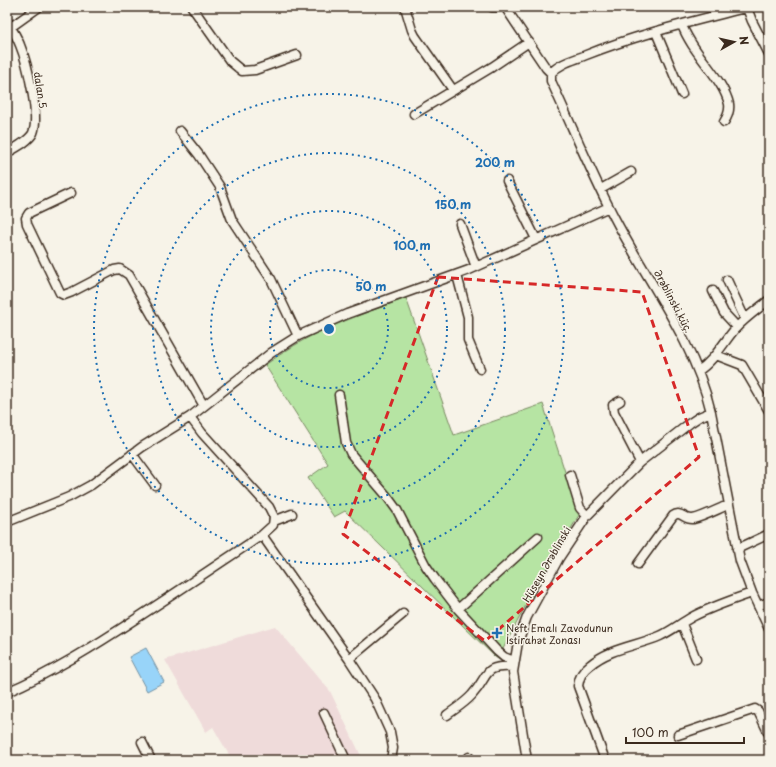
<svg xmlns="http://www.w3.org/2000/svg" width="776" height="767" font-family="'Playpen Sans',sans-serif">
  <rect width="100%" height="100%" fill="#f7f3e8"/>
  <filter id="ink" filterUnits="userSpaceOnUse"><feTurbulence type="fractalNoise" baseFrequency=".025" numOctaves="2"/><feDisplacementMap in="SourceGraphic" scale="8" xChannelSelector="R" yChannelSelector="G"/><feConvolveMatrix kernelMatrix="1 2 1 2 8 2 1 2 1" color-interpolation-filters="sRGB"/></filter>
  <g filter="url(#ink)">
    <!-- built -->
    <path fill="#efdbda" d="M275,626l55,65 33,69h-131l-19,-33 -7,5 -41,-72z"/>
    <!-- green -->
    <path fill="#b6e4a3" stroke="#788760" d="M406,298l48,137 89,-31 36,111 -53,90 -23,44 4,5 -6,7 -6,-4 -150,-146 -11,6 -26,-39 20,-14 -63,-99c19,-13 39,-27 61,-36 26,-12 53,-21 80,-31z"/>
    <!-- water -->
    <path fill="#98d4f9" stroke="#7390a1" d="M146,648l18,34 -17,9 -18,-34z"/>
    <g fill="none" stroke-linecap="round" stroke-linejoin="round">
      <!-- minor casing -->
      <g stroke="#3b2a1e" stroke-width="11">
        <path id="minor" d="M192,7l38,54 12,10 13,-1 42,-15
          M405,7l7,23 3,6 38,54
          M492,7h7
          M505,7l41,61 5,5
          M747,8l5,13 17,33
          M7,21c5,8 10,16 13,24 7,17 20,71 13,88 -4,8 -18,15 -26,20
          M682,25c10,28 41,53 47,79 1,7 -1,12 -5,18
          M11,27l28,-20
          M656,32l26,62
          M551,73v8c21,45 40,92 63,136 33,64 80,123 97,195l29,149 12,32 17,36
          M551,73c9,-10 23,-13 35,-18 52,-21 109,-34 163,-48
          M414,114l78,-47 37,-25
          M180,131l19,24 21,32 12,33 39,59 27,57
          M507,181l29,58
          M601,189l30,-17
          M71,193l-42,20 -3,5 1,6 33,69 4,2 8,-3 42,-22 6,-1 9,6 75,131
          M460,224l16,43
          M457,275l11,42v23l12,29
          M727,280l18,39
          M713,291l11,22 13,14
          M716,355l26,10 27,46
          M698,371c16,-10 25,-28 37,-42 10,-11 23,-20 34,-29
          M339,395l7,48 5,11 35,41 11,15 29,56 9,13 23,30 39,42 7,6 10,4
          M620,401l-7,4 1,7 26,50
          M132,454l23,31
          M570,475l10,33 7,8
          M274,521l18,-7
          M7,522l62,-25 22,-12 51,-38 48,-30 81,-64 27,-17 49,-22 122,-44 140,-63
          M262,535l87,124 26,40 15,33 3,16 -2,12
          M737,549l32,-15
          M638,564l35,-48c8,-6 11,4 20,3 10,-2 25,-10 35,-14
          M758,606l11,-4
          M458,609l80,-72
          M682,624l14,35
          M349,659l54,-45
          M7,692c46,-20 89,-47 130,-74 42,-27 83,-55 125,-83l11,-10 1,-8 -5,-10 -67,-74 -12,-16
          M324,713l22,47
          M447,715c8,-6 18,-12 25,-20 18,-19 9,-30 41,-28
          M678,735l77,-26 3,2 11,23
          M142,742l9,18
          M469,757v3
          M527,760l-14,-88 5,-30 9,-25 32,-59 28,-42 53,-54 50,-39 9,-6 12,-5
          M605,760l-27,-74c1,-9 5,-16 12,-21 20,-17 47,-19 70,-29 11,-5 21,-13 32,-19 19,-10 40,-17 60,-24"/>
      </g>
      <!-- minor -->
      <use href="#minor" stroke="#f7f3e8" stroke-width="8"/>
    </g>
  </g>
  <!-- marked area -->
  <path fill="none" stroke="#d62828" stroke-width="3" stroke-dasharray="8 5" stroke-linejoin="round" d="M438,277l204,15 57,165 -214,184 -142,-107z"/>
  <!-- distance rings -->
  <g fill="none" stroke="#1f6fb2" stroke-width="2" stroke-dasharray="2 4">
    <circle cx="329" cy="329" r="59"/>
    <circle cx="329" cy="329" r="118"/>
    <circle cx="329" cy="329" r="176"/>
    <circle cx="329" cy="329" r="235"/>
  </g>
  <!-- markers -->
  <path fill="#1f6fb2" stroke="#f7f3e8" stroke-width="1.5" d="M495 627h4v4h4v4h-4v4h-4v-4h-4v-4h4z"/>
  <g text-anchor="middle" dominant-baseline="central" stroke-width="3" stroke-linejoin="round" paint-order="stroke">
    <!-- street labels -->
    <g font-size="10" fill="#3b2a1e" stroke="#f7f3e8">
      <text transform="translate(41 90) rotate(81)">dalan 5</text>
      <text transform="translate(674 301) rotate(62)">Ərəblinski küç.</text>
      <text transform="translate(546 564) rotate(-60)">Hüseyn Ərəblinski</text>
    </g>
    <!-- poi labels -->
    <g font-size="10" fill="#3b2a1e" stroke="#f7f3e8" text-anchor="start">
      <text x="506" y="627">Neft Emalı Zavodunun<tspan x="506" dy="12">İstirahət Zonası</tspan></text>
    </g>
  </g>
  <circle cx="329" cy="329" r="6" fill="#1f6fb2" stroke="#f7f3e8" stroke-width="2"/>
  <g font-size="12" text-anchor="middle" font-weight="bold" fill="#1f6fb2" stroke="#f7f3e8" stroke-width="3" stroke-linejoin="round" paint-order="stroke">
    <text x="495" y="167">200 m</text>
    <text x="453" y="209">150 m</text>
    <text x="412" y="250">100 m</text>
    <text x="371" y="291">50 m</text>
  </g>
  <!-- margin -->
  <rect width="776" height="767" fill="none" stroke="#f7f3e8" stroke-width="24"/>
  <rect x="12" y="12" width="752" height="743" fill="none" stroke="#3b2a1e" stroke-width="1.5" filter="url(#ink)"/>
  <!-- north arrow -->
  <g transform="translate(734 42) rotate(82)" stroke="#f7f3e8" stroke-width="3" paint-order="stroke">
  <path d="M0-3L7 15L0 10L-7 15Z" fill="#3b2a1e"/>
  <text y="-6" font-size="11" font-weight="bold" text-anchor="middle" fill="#3b2a1e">N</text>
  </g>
  <!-- scale -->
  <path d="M626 737v6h118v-6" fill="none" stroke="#3b2a1e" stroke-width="2"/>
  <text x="632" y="737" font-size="12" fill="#3b2a1e" stroke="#f7f3e8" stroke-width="3" paint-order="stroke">100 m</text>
</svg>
